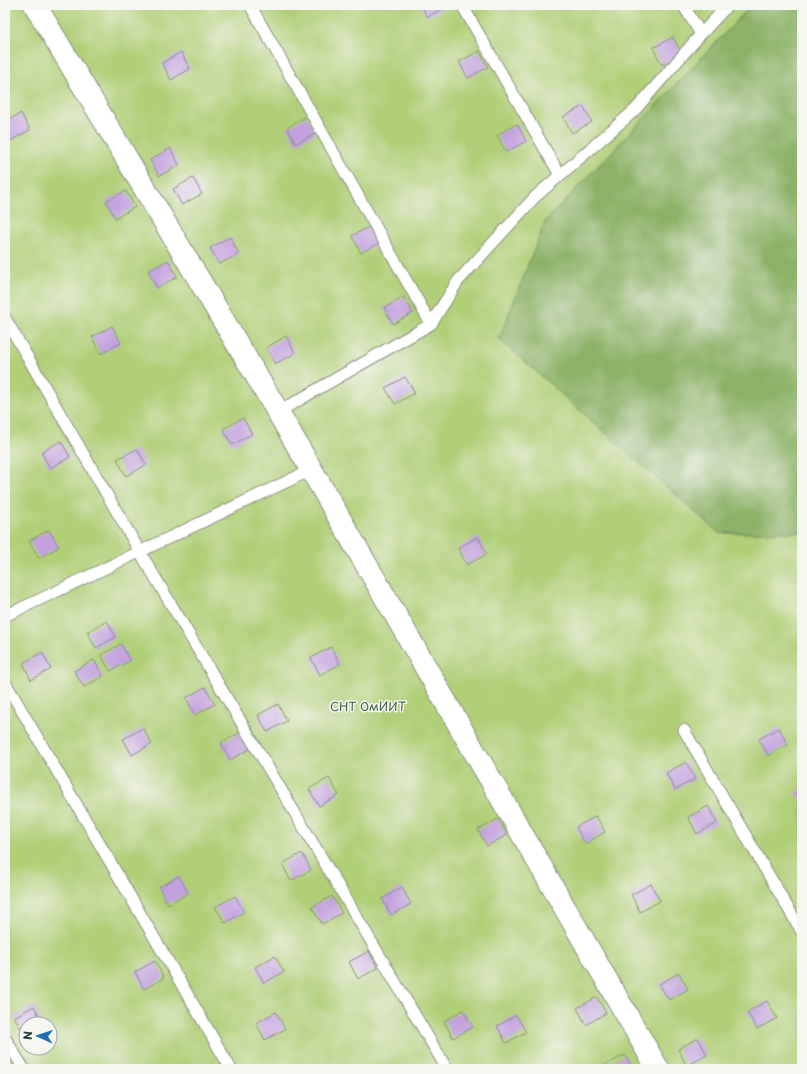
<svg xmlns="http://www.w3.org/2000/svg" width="807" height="1074" font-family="'Playpen Sans',sans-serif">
  <rect width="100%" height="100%" fill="#f6f6f2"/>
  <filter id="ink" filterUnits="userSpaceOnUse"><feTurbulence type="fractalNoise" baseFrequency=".025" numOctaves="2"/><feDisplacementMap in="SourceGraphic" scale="8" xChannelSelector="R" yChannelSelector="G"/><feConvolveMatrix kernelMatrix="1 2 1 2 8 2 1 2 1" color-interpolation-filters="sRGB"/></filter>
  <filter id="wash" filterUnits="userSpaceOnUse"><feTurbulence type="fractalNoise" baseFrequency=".012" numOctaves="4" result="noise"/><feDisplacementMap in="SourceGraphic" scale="16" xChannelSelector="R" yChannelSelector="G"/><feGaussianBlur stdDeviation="0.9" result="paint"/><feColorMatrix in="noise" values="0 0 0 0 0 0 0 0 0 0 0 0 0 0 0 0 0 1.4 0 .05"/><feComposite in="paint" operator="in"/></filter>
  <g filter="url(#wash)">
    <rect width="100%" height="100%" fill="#f1e2c9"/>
    <!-- green -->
    <path fill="#b0cf77" stroke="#688656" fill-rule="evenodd" d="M5,5h747l-207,217 174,311 83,-1v537h-797zM26,1024h24v24h-24z"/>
    <!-- forest -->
    <path fill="#8cb268" stroke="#56784e" d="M752,5h50v527l-83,1 -220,-194 46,-117z"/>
    <g id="blocks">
      <!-- building -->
      <path fill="#c3a1df" d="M421,5h28l-22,12z
        M673,37l9,17 -20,11 -9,-17z
        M479,51l9,16 -20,11 -9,-16z
        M181,52l9,17 -19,11 -9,-17z
        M583,106l9,16 -20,11 -9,-16z
        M21,113l9,17 -20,11 -5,-10v-9z
        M307,116l9,17 -20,11 -9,-16z
        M517,124l9,17 -20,11 -9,-17z
        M170,148l9,17 -20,11 -9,-16z
        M193,178l9,16 -20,11 -9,-16z
        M126,191l9,16 -20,11 -9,-17z
        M372,225l9,17 -20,11 -9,-17z
        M230,237l9,17 -20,10 -9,-16z
        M168,260l9,17 -20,11 -9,-17z
        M404,297l9,16 -20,11 -9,-16z
        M112,326l9,17 -20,11 -9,-17z
        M286,336l9,17 -20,11 -9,-16z
        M405,377l10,16 -20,11 -10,-16z
        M243,418l9,16 -20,11 -9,-16z
        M61,441l9,16 -20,11 -9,-16z
        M137,449l9,16 -20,11 -9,-17z
        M49,530l10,17 -20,11 -10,-17z
        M478,537l9,17 -20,11 -9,-17z
        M107,621l9,16 -20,11 -9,-16z
        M121,644l9,17 -20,10 -9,-16z
        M331,647l9,17 -20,11 -9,-17z
        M42,652l9,17 -20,11 -8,-17z
        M94,660l9,16 -19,11 -10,-16z
        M205,687l10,17 -20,11 -9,-17z
        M278,704l9,17 -20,11 -9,-17z
        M143,728l9,16 -20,11 -9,-16z
        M779,728l9,17 -20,11 -9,-17z
        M241,732l9,17 -20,11 -9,-17z
        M686,762l9,17 -20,11 -9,-17z
        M329,778l10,17 -20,11 -10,-17z
        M802,789v14l-6,-10z
        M708,806l9,17 -20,11 -9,-17z
        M596,816l9,16 -20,12 -9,-17z
        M498,819l9,16 -20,11 -9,-16z
        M302,853l9,17 -20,11 -9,-17z
        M179,876l9,17 -20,11 -9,-17z
        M651,884l9,17 -20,11 -9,-17z
        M402,887l9,17 -20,11 -9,-16z
        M235,896l9,16 -19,11 -10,-16z
        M332,896l10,17 -20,11 -10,-17z
        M369,951l9,17 -20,11 -9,-17z
        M275,956l9,16 -20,11 -9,-16z
        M155,961l9,17 -20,11 -9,-17z
        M679,973l9,16 -19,11 -10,-16z
        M597,997l9,16 -20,12 -9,-17z
        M767,1001l10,17 -20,11 -10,-17z
        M34,1006l9,17 -17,1v8l-2,2 -10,-17z
        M463,1010l10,17 -20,11 -9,-17z
        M276,1012l9,17 -20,11 -9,-17z
        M516,1015l10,17 -20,11 -9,-17z
        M698,1038l9,17 -20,11 -9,-17z
        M625,1055l8,14h-26l-2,-4z"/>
    </g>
  </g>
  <g filter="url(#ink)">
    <use href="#blocks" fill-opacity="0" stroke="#88907e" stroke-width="1"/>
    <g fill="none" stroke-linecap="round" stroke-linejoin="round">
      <!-- service casing -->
      <g stroke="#88907e" stroke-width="13">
        <path id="service" d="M250,5l181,319 -153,88
          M462,5l98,170
          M683,5l18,29
          M5,318l135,234 307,517
          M431,324l27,-43 77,-84 100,-87 66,-76 27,-29
          M5,616l306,-146
          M5,682l226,387
          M684,730l118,202
          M5,1038l19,31"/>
      </g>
      <!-- minor casing -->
      <g stroke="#88907e" stroke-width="24">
        <path id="minor" d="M35,5l243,407 380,657"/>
      </g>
      <!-- service -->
      <use href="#service" stroke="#fff" stroke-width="11"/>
      <!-- minor -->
      <use href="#minor" stroke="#fff" stroke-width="22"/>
    </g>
  </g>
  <g text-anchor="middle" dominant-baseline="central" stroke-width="3" stroke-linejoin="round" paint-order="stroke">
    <!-- park labels -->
    <g font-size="12" fill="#3c5a41" stroke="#f6f6f2">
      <text x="368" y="706">СНТ ОмИИТ</text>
    </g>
  </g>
  <!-- margin -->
  <rect width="807" height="1074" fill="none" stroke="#f6f6f2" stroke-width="20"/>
  <!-- north arrow -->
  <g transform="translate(38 1036) rotate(273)"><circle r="19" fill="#f6f6f2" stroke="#a0aca6"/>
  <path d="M0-3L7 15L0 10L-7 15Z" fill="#1f6fb2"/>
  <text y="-6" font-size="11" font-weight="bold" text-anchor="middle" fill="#1f3d34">N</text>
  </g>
</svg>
